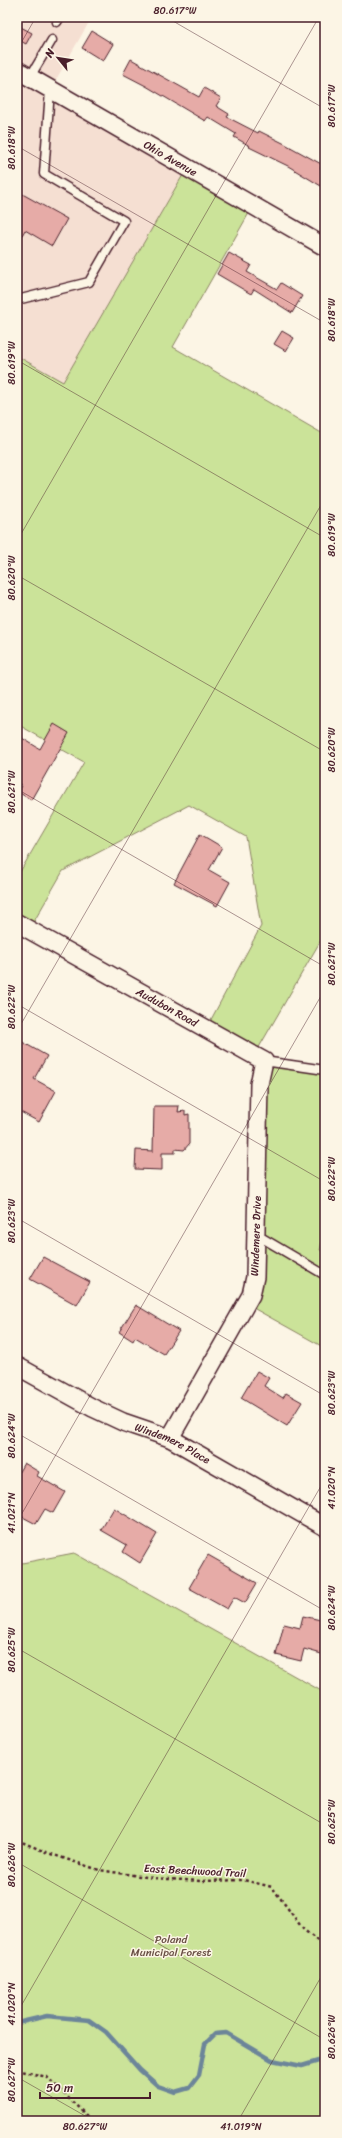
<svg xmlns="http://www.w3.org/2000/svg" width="342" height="2138" font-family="Sriracha,sans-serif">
  <rect width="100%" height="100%" fill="#fcf5e5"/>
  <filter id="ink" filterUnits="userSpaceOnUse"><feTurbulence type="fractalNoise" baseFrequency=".025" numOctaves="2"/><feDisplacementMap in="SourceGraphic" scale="8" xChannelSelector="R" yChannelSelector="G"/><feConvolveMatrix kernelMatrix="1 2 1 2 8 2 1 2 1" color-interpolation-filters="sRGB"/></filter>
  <g filter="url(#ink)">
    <!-- built -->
    <path fill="#f5dfd2" d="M17,17h75l-42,73 137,78 -124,215 -46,-27z"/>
    <!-- green -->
    <path fill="#cbe399" stroke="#8a8162" d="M187,168l66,38 -80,141 152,88v498l-71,123 -48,-27 55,-103 -15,-89 -57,-32 -126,66 -34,59 -12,2v-55l67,-115 -67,-38v-368l46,26z
      M264,1061l61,9v158l-5,22 5,3v95l-79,-44z
      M74,1553l251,140v428h-308v-557z"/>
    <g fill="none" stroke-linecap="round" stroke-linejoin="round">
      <!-- stream -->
      <path stroke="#6c8599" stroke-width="4.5" d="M17,2023l30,-7 42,4 17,12 34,38 18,16 17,6 14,-4 10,-13 6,-31 10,-10 11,-1 46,27 30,6 23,-7"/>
    </g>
    <!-- building -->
    <path fill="#e6aba7" stroke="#4a1f2b" d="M17,25l15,8 -6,11 -9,-5z
      M92,31l21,13 -10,17 -21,-13z
      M131,59l68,38 5,-9 17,10 -5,8 13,8 -2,3 31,16 1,-2 26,13 38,21 -3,3 5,3v7l-4,8 -33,-20 -39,-19 1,-1 -16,-9 2,-3 -28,-17 -3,4 -59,-35 -23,-12z
      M17,191l50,28 -15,27 -27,-16 -8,14z
      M229,253l22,12 -4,7 30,17 4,-6 21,13 -10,17 -38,-24 -3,5 -34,-20z
      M282,331l12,7 -8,13 -12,-7z
      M54,724l15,9 -38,67 -13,-8 4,-6 -5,-4v-47l23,14z
      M200,834l22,13 -13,23 21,12 -13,24 -43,-23z
      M17,1039l30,17 -13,23 22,12 -17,31 -22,-12z
      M154,1106h25l-1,6 7,-1v4l4,-1v30l-5,6 -9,-1v4h-13v17l-27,-1 1,-19 17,1z
      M43,1257l47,25 -13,23 -47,-26z
      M136,1305l43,26 -15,23 -29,-17 -2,4 -14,-9z
      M257,1371l12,7 -5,8 19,12 3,-5 16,9 -15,24 -46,-28z
      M24,1463l15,9 -2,4 28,16 -12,21 -8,-4 -9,15 -19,-10v-39z
      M114,1508l43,26 -17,29 -17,-11 4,-7 -26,-15z
      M208,1555l49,28 -12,20 -11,-6 -7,12 -38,-21z
      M303,1616l22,5v34l-21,-6 -3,12 -25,-6 8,-31 16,4z"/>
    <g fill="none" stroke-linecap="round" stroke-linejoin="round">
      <!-- service casing -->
      <g stroke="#4a1f2b" stroke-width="11">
        <path id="service" d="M57,22l3,-5
          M30,77l22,-37
          M17,300l72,-18 35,-61 -80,-47 6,-84
          M264,1061l61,9
          M257,1235l68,40"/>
      </g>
      <!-- minor casing -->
      <g stroke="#4a1f2b" stroke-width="20">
        <g id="minor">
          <path id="s1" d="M17,70l308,177"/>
          <path id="s2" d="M17,923l247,138 -5,23 -4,193 -4,18 -81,143"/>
          <path id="s3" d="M17,1366l76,42 30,14 47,16 155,89"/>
        </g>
      </g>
      <!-- path -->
      <path stroke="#4a1f2b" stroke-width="2.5" stroke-dasharray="3 3" stroke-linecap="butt" d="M17,1840l31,13 51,17 54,8 47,3 44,-1 28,7 31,42 22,18
        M17,2070l30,7 45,44
        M164,2121h4"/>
      <!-- service -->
      <use href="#service" stroke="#fcf5e5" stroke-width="8"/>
      <!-- minor -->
      <use href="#minor" stroke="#fcf5e5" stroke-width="17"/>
    </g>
  </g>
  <!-- ticks -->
  <path fill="none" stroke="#4a1f2b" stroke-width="1" stroke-opacity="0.45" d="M166,17l159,92M17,50l19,-33M17,146l308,177M17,360l308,178M17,541l302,-524M17,575l308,177M17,789l308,178M17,1004l308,178M17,1031l308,-533M17,1218l308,178M17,1433l308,178M17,1522l308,-533M17,1648l308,177M17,1862l308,178M17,2013l308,-534M17,2077l77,44M238,2121l87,-151"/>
  <g text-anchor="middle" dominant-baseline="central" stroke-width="3" stroke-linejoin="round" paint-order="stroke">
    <!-- street labels -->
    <g font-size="11" fill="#4a1f2b" stroke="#fcf5e5">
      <text stroke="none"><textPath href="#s1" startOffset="177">Ohio Avenue</textPath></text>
      <text stroke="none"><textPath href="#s2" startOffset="172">Audubon Road</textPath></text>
      <text transform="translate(256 1236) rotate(-88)">Windemere Drive</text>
      <text stroke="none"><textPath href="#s3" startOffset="174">Windemere Place</textPath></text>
      <text transform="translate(195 1871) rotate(3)">East Beechwood Trail</text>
    </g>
    <!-- park labels -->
    <g font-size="11" fill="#6a5046" stroke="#fcf5e5">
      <text x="171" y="1939">Poland<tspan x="171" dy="13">Municipal Forest</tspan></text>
    </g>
  </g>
  <!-- margin -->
  <rect width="342" height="2138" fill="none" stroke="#fcf5e5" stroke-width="44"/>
  <!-- north arrow -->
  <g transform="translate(58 58) rotate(300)" stroke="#fcf5e5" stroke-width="3" paint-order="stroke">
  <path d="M0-3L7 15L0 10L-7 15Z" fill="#4a1f2b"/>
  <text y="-6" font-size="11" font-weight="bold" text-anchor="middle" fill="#4a1f2b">N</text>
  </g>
  <!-- scale -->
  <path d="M40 2092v6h110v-6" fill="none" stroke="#4a1f2b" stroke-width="2"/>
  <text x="46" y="2092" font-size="12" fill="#4a1f2b" stroke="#fcf5e5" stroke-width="3" paint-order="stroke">50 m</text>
  <rect x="22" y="22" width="298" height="2094" fill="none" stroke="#4a1f2b" stroke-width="1.5"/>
  <g font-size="10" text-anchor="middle" fill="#4a1f2b">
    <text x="175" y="14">80.617°W</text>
    <text transform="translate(331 106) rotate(-90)" y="4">80.617°W</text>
    <text transform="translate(11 148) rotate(-90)" y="4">80.618°W</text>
    <text transform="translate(331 320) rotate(-90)" y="4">80.618°W</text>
    <text transform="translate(11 363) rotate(-90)" y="4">80.619°W</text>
    <text transform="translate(331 535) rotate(-90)" y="4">80.619°W</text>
    <text transform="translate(11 578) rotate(-90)" y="4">80.620°W</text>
    <text transform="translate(331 750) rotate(-90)" y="4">80.620°W</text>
    <text transform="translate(11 792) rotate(-90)" y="4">80.621°W</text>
    <text transform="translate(331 964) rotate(-90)" y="4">80.621°W</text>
    <text transform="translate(11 1007) rotate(-90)" y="4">80.622°W</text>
    <text transform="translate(331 1179) rotate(-90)" y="4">80.622°W</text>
    <text transform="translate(11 1221) rotate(-90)" y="4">80.623°W</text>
    <text transform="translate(331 1393) rotate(-90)" y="4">80.623°W</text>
    <text transform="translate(11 1436) rotate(-90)" y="4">80.624°W</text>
    <text transform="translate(331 1488) rotate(-90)" y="4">41.020°N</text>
    <text transform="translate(11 1513) rotate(-90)" y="4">41.021°N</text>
    <text transform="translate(331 1608) rotate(-90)" y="4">80.624°W</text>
    <text transform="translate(11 1650) rotate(-90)" y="4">80.625°W</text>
    <text transform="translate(331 1822) rotate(-90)" y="4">80.625°W</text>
    <text transform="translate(11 1865) rotate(-90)" y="4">80.626°W</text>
    <text transform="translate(11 2004) rotate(-90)" y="4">41.020°N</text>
    <text transform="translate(331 2037) rotate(-90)" y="4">80.626°W</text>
    <text transform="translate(11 2080) rotate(-90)" y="4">80.627°W</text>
    <text x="85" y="2130">80.627°W</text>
    <text x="241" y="2130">41.019°N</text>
  </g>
</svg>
